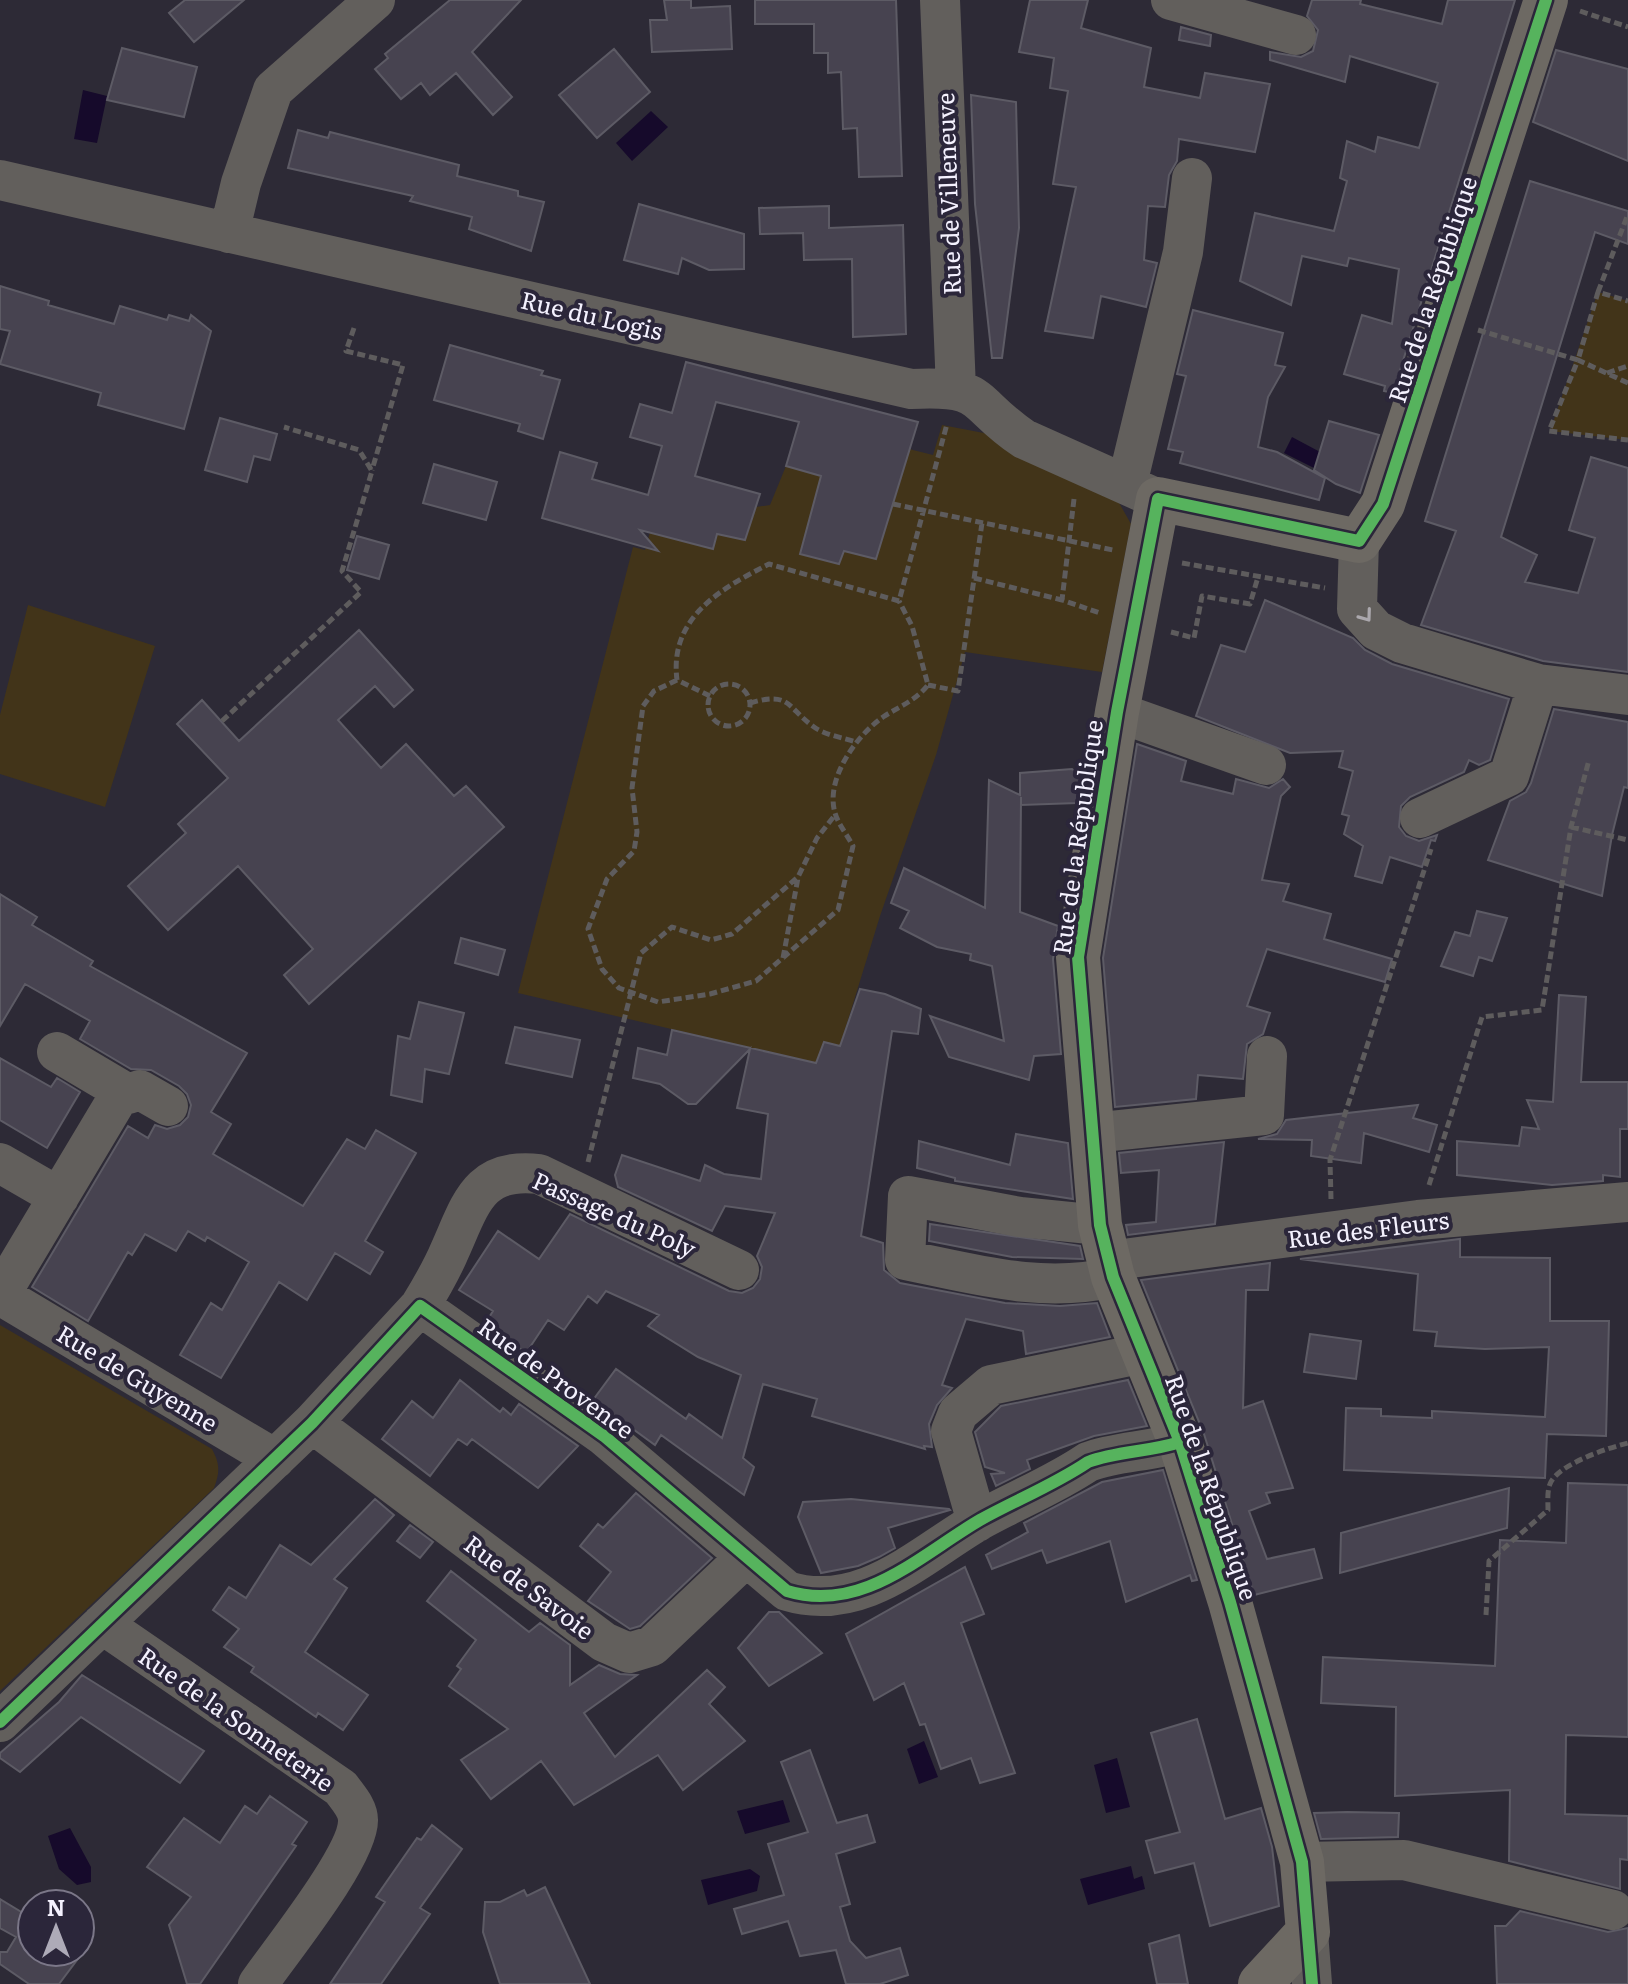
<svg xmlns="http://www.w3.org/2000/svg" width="1628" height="1984" font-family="Literata,serif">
  <rect width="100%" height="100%" fill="#2d2a36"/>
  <!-- green -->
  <path fill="#423419" d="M1598,292l30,9v139l-78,-9z
    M942,425l47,9 129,67 13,23 -29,148 -137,-20 -29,103 -56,161 -40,130 -24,17 -298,-70 115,-446 12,3 5,-18 67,2 28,6 11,-33 14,-2 16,-39 49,14 -24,32 -11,42 39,10 5,-13 32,8 33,-110 24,6z
    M28,605l127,41 -50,161 -105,-33v-59z
    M0,1325l212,124c8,15 8,23 2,39l-214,203z"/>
  <!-- water -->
  <path fill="#160a2b" d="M83,90l24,6 -10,47 -23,-4z
    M651,111l17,16 -36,34 -16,-18z
    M1292,437l30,16 -8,15 -30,-15z
    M924,1741l14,36 -19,7 -12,-35z
    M1117,1758l13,49 -24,6 -12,-48z
    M783,1800l7,22 -45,12 -8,-23z
    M70,1828l21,39v15l-14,3 -18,-16 -11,-33z
    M1131,1866l3,13 8,-3 3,13 -57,16 -8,-26z
    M750,1869l10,7 -3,15 -49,14 -7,-25z"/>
  <!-- building -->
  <path fill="#474350" stroke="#5d5b65" stroke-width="2" d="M185,0h59l-50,42 -25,-29z
    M450,0h71l-49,52 40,45 -19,18 -37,-42 -26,22 -9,-12 -20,16 -26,-30 13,-11 -3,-4z
    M664,0h27v8l39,-2 2,43 -80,3 -2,-32h17z
    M755,0h141l6,176 -43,1 -2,-49 -14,1 -2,-57 -13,1v-20h-14v-29h-59z
    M1030,0h58l-7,28 70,20 -7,39 56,11 5,-25 65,11 -15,68 -76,-13 -2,22 -8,14 -4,32 -17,-1 -4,54 13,3 -11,44 -45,-11 -8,42 -48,-7 31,-144 -23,-3 15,-93 -18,-3 4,-30 -35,-6z
    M1312,0h49l-1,4 82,20 6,-24h67l-122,393 -9,-2 1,-5 -41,-12 18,-59 30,9 7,-55 -50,-11 -2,8 -45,-10 -11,49 -51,-24 15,-68 79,18 13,-50 -7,-3 7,-37 28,11 3,-15 41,11 19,-65 -88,-27 -5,26 -75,-22v-8l31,5 12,-6 5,-21 -11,-14z
    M1181,27l30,8 -1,11 -31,-6z
    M122,48l75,19 -13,50 -77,-17z
    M614,49l36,43 -53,46 -38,-43z
    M1556,50l72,19v92l-95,-39z
    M971,95l45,7 3,126 -17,130h-10l-17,-154z
    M298,130l30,8 2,-6 129,33 -2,11 61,15v5l26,6 -13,49 -62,-22 3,-12 -62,-16 3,-5 -125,-28z
    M1530,181l98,30v33l-33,-12 -94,305 36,18 -12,27 53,11 17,-55 -26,-8 22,-73 37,11v204l-85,-11 -122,-36 35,-94 -31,-10z
    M639,204l105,30v35l-35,1 -27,-12 -4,16 -54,-14z
    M829,206v22l74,-3 3,109 -53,3 -1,-78 -48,1 -1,-27 -43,1 -1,-26z
    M0,286l49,15 -1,4 66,19 6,-18 47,14 2,-5 20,6 2,-6 20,16 -27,98 -86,-24 3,-12 -101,-29 10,-33 -10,-2z
    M1193,310l90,23 -8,32 10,2 -17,30 -10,50 19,5 48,26 -6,22 -139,-37 3,-11 -15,-3 18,-73 -9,-2z
    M450,345l93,26 -2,4 19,5 -17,59 -25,-8 2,-7 -86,-24z
    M686,362l232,60 -42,137 -32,-8 -5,13 -39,-10 21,-78 -35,-10 13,-44 -83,-20 -21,74 65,18 -15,46 -28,-6 -4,15 -73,-19 18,21 -116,-33 18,-66 37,11 -5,16 56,16 14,-49 -32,-9 10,-33 32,9z
    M220,418l57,16 -7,26 -16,-4 -7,26 -42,-12z
    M1329,421l50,14 -19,58 -24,-9 -22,-14z
    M434,464l63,18 -11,38 -63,-17z
    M357,536l32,9 -10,34 -32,-9z
    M1265,600l88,38 12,12 27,14 117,35 -19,61 -11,5 -10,-5 -5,12 -54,25 -9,9 -2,21 7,9 13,5 18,-6 -2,6 -4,-1 -9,27 -32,-10 -8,26 -27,-7 8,-30 -19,-12 5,-18 -7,-2 11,-43 -14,-4 4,-16 -53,2 -94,-37 25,-71 24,7z
    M359,630l54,60 -19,17 -19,-21 -37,34 43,48 25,-24 48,52 12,-10 38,41 -195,177 -25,-29 29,-26 -75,-83 -70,64 -40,-44 58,-53 -8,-9 50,-46 -51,-54 25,-24 37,41z
    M1554,709l74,13v66l-4,-1 -12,48 -10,61 -114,-36 22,-59 16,-9 5,-9z
    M1137,744l49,17 -5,20 52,13 3,-15 33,9 14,-9 7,8 -9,9 -19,84 27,4 -6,17 48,13 -7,25 68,20 -7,23 -118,-33 -20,57 23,7 -7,21 -16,10 -4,35 -45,-4 -2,24 -81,8 -12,-149z
    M1072,769l10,7 -5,27 -56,2v-8l-1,115 38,14 -5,33 8,95 -27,2 -5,24 -80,-23 -19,-41 74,25 -12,-75 -22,-6 1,-6 -34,-7 -37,-19 9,-17 -18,-8 13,-35 81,40 4,-128 31,15v-22z
    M0,894l37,23 -5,8 61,36 -3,5 157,87 -36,59 20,12 -18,30 90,52 44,-67 18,10 11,-19 40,23 -51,88 18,11 -13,22 -35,-21 -28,47 -28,-18 -58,96 -41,-23 31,-52 11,7 27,-48 -42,-25 -2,4 -17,-10 -12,20 -31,-17 -13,21 -4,-3 -40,69 -56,-34 96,-161 20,12 7,-13 12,4 13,-4 8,-8 3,-12 -4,-11 -8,-8 -28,-16 -20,-1 -51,-30 10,-18 -65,-37 -25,42z
    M1477,911l30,7 -15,43 -13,-4 -6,19 -32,-10 14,-34 15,4z
    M461,938l44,12 -7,25 -43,-12z
    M860,989l25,5 36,15 -3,25 -26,-3 -31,205 22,7 1,27 16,13 105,20 55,3 37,-3 13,34 -84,17 -3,-23 -57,-12 -24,66 10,3 -15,17 -8,19 3,23 -8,-1 1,3 -113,-33 5,-17 -54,-15 -20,74 11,9 -10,28 -83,-60 -6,10 -62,-45 23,-31 70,50 3,-5 33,24 19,-63 -43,-18 -50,-31 11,-11 -53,-24 -9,12 -9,-7 -24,34 -16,-10 -22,33 -41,-29 8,-13 -34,-21 39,-59 41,28 31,-45 159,77 13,2 11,-5 7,-9 2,-12 -5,-11 18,-43 -50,-7 -13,25 -94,-44 -3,-12 7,-20 78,26 5,-16 19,9 37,5 7,-65 -31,-6 13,-59 -54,55h-8l-28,-20 -27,-6 5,-30 29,7 5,-25 144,33 8,-21 16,4z
    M1559,995l27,2 -5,85h47v47h-8v48l-17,-2v6l-51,4 -95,-10v-34l62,5 3,-19 17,2 -12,-29 26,2z
    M419,1002l45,11 -15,61 -24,-5 -3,33 -31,-7 7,-59 12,3z
    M515,1027l65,13 -8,37 -66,-14z
    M0,1058l51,29 6,-9 23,14 -33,56 -47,-28z
    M1418,1105l-5,13 24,7 -8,27 -65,-19 -3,30 -50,-7 1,-16 -54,-1 19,-5 9,-14z
    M1016,1134l52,9 5,56 -118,-18v-3l-38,-10 2,-27 91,24z
    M1224,1142l-9,82 -87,11 -2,-10 30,-3 3,-52 -38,3 -2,-20z
    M930,1224l150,22 3,13 -71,-2 -83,-16z
    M1460,1239v18l90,1v63h59l-3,115 -59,-2 -2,44 -201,-8 2,-62 35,1v7l51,2v-7l113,6 4,-70 -64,2 -50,-3 2,-14 -23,-2 4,-56 -118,-15z
    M1270,1263l-2,27h-22l-3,118 20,-7 30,87 -27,5 4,10 -21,8 18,48 47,-10 8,29 -68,17 -50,-161 -63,-154z
    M1310,1334l51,7 -5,38 -52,-7z
    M460,1380l40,32 3,-4 8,7 8,-11 59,42 -40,42 -66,-49 -5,6 -9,-6 -28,37 -48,-37 30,-38 21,17z
    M1128,1380l19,46 -53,10 -67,24 3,9 -34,17 -5,-12 14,-1 -20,-6 -10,-35 26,-26z
    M1163,1470l34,110 -5,1 -2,-6 -64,27 -16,-61 -63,22 -5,-13 -50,19 -6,-14 42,-23 -4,-9 78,-41z
    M1568,1483l60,2v252l-62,-2 -1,79 63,2v44l-8,-1v30l-111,-28 1,-71 -115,6 1,-89 -75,-4 2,-46 172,9 5,-126 66,3z
    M1509,1488l-2,40 -167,45 1,-40z
    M636,1493l76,65 -72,68 -10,3 -42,-28 23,-29 -31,-26 18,-22 5,4z
    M375,1499l19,16 -60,64 13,9 -42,64 63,43 -25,35 -25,-17 -2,4 -65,-45 3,-5 -30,-20 15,-18 -26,-19 16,-23 17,11 34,-53 31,20z
    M851,1499l98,10 1,1 -62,18 7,20 -16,9 -21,9 -37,7 -23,-56 5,-15z
    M410,1525l23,17 -13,16 -23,-17z
    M965,1567l19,47 -23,9 54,150 -35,10 -9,-25 -30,11 -16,-45 -5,1 -16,-42 -30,17 -28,-66z
    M451,1571l78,61 11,-9 30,22v40l29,-20 21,9 17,1 -53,38 31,44 92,-87 18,17 -16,17 36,37 -62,49 -25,-35 -84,50 -33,-44 -50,38 -30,-39 47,-31 -59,-43 12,-17 -4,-3 19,-26 -49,-39z
    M769,1612h10l43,41 -53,33 -31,-38z
    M82,1675l122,76 -24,32 -99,-66 -61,55 -20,-14v-5l59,-51z
    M1197,1719l28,100 36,-11 11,39 7,59 -69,20 -16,-63 -39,10 -9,-32 34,-9 -29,-99z
    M810,1750l27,73 30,-8 8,27 -39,12 14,50 -10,3 10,34 16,17 34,-10 8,27 -28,9h-34l-10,-34 -36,6 -12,-35 -46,13 -8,-25 50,-14 -16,-51 40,-12 -27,-70z
    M270,1796l37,26 -15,22 4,2 -96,138h-13l-18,-59 22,-28 -44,-30 37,-49 36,25 25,-37 12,8z
    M1347,1812l52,1 -1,24 -77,2 -7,-26z
    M432,1825l30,24 -42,59 10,6 -49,70h-51l55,-82 -9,-5 41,-59 4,2z
    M545,1887l45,97h-90l-17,-52 2,-30h15l24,-12 3,6z
    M0,1899l28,17 4,-6v42h51l-24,32h-30l-29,-20v-12h7l9,-15 -16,-9z
    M1520,1911l88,21 20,-4v56h-131l-2,-58h11z
    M1179,1935l9,49h-31l-8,-40z"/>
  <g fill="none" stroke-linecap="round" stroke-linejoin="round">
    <!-- path -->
    <path stroke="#5e5c5d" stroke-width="5" stroke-dasharray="8 4" stroke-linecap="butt" d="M1580,11l48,16
      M1598,292l30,-78
      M354,328l-8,23 57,14 -31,105
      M1478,330l100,30 20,-68 30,9
      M1607,373l21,-7
      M1628,383l-50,-23 -29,71 79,9
      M1074,499l-12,101 38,13
      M893,504l220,46
      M1182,563l143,25
      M974,578l88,22
      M1171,632l23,6 8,-42 48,8 8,-27
      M677,680l-23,11 -11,15 -11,82 5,44 -3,19 -27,28 -19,50 14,40 17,19 39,14 52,-8 46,-13 82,-71 15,-64c-5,-10 -15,-22 -18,-33 -10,-34 21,-77 48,-96 17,-11 32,-16 45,-32l-16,-59 -13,-25
      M708 705a21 21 0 1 1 42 0a21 21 0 1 1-42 0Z
      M928,685l30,6 24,-168
      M710,696l-33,-16c-8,-62 43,-91 92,-116l130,37 48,-177
      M750,703c41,-12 36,4 64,24 11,8 30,11 42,15
      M222,721l139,-129 -19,-21 30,-100 -13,-21 -75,-23
      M1571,827l57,13
      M783,958l15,-80
      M588,1162l53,-209 31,-26 39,13 21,-6 66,-57 19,-39 18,-23
      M1429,1185l53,-168 60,-7 29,-183 18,-67
      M1331,1199l-1,-39 101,-311
      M1486,1615l3,-54 59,-51c0,-8 -1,-19 2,-26 8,-20 58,-36 78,-41"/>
    <!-- minor -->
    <path stroke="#625f5c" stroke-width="40" d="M940,0l16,389
      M1171,0l125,35
      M0,180l911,209c77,-4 58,13 113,50l134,60
      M229,233l12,-50 32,-93 102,-90
      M1127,484l56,-232 9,-74
      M1359,541l-2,68 19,21 26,13 136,41 90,11
      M1117,712l149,53
      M1420,818l89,-42 29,-92
      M57,1052l71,42 12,-4 28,16
      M122,1091l-122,204 275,164
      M1092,1133l172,-18 3,-59
      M0,1163l59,34
      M1100,1225l-80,-8 -112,-21 -3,64c70,14 137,34 208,17
      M1108,1261l310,-41 210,-18
      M420,1306c11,-18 22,-37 30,-56 21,-47 29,-83 89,-76l200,96
      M312,1423l292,219 25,11 23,-7 93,-88
      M977,1522l-26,-91 7,-18 33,-28 153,-32
      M102,1624l239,164c7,10 17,20 17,32 1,35 -78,132 -100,164
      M0,1722l312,-299 108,-117 184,130 183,155c75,23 133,-36 193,-71 36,-20 74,-35 108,-58 29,-11 62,-10 92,-20
      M1302,1862l102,-2 209,50
      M1308,1932l4,52"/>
    <!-- major -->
    <path stroke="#6d6963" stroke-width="44" d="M1260,1984l48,-52 -6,-70 -72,-260 -50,-160 -67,-165 -13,-52 -22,-268 39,-245 41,-213 201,42 24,-37 163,-504"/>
    <!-- cycleway casing -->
    <g stroke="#2b263a" stroke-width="17">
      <path id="cycleway" d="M0,1722l312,-299 108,-117 184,130 183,155c75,23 133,-36 193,-71 36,-20 74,-35 108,-58 29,-11 62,-10 92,-20
        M1312,1984l-10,-122 -72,-260 -50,-160 -67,-165 -13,-52 -22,-268 39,-245 41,-213 201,42 24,-37 163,-504"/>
    </g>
    <!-- cycleway -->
    <use href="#cycleway" stroke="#56b35d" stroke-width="12"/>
  </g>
  <!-- one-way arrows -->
  <defs><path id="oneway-chevron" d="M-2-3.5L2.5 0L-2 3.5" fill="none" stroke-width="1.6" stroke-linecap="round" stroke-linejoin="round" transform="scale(2)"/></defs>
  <use stroke="#aba8ad" href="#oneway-chevron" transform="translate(1366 616) rotate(54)"/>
  <g text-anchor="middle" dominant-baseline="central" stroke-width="8" stroke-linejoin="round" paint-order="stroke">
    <!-- street labels -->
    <g font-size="24" fill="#f4f1fe" stroke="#2b263a">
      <text transform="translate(947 194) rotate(-92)">Rue de Villeneuve</text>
      <text transform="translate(1431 289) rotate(-72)">Rue de la République</text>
      <text transform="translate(592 314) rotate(13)">Rue du Logis</text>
      <text transform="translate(1076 837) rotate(-82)">Rue de la République</text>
      <text transform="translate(615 1213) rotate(24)">Passage du Poly</text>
      <text transform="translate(1368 1228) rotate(-7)">Rue des Fleurs</text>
      <text transform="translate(138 1377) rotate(31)">Rue de Guyenne</text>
      <text transform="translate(557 1377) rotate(36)">Rue de Provence</text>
      <text transform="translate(1213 1487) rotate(71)">Rue de la République</text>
      <text transform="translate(530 1586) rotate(37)">Rue de Savoie</text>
      <text transform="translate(237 1718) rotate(35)">Rue de la Sonneterie</text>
    </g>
  </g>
  <!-- north arrow -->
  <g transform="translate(56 1928)"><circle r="38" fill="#2b263a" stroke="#7b7788" stroke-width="2"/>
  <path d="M0-6L14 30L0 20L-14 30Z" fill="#aeabb8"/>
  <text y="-12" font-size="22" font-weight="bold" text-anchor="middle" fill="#f4f1fe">N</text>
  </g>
</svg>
